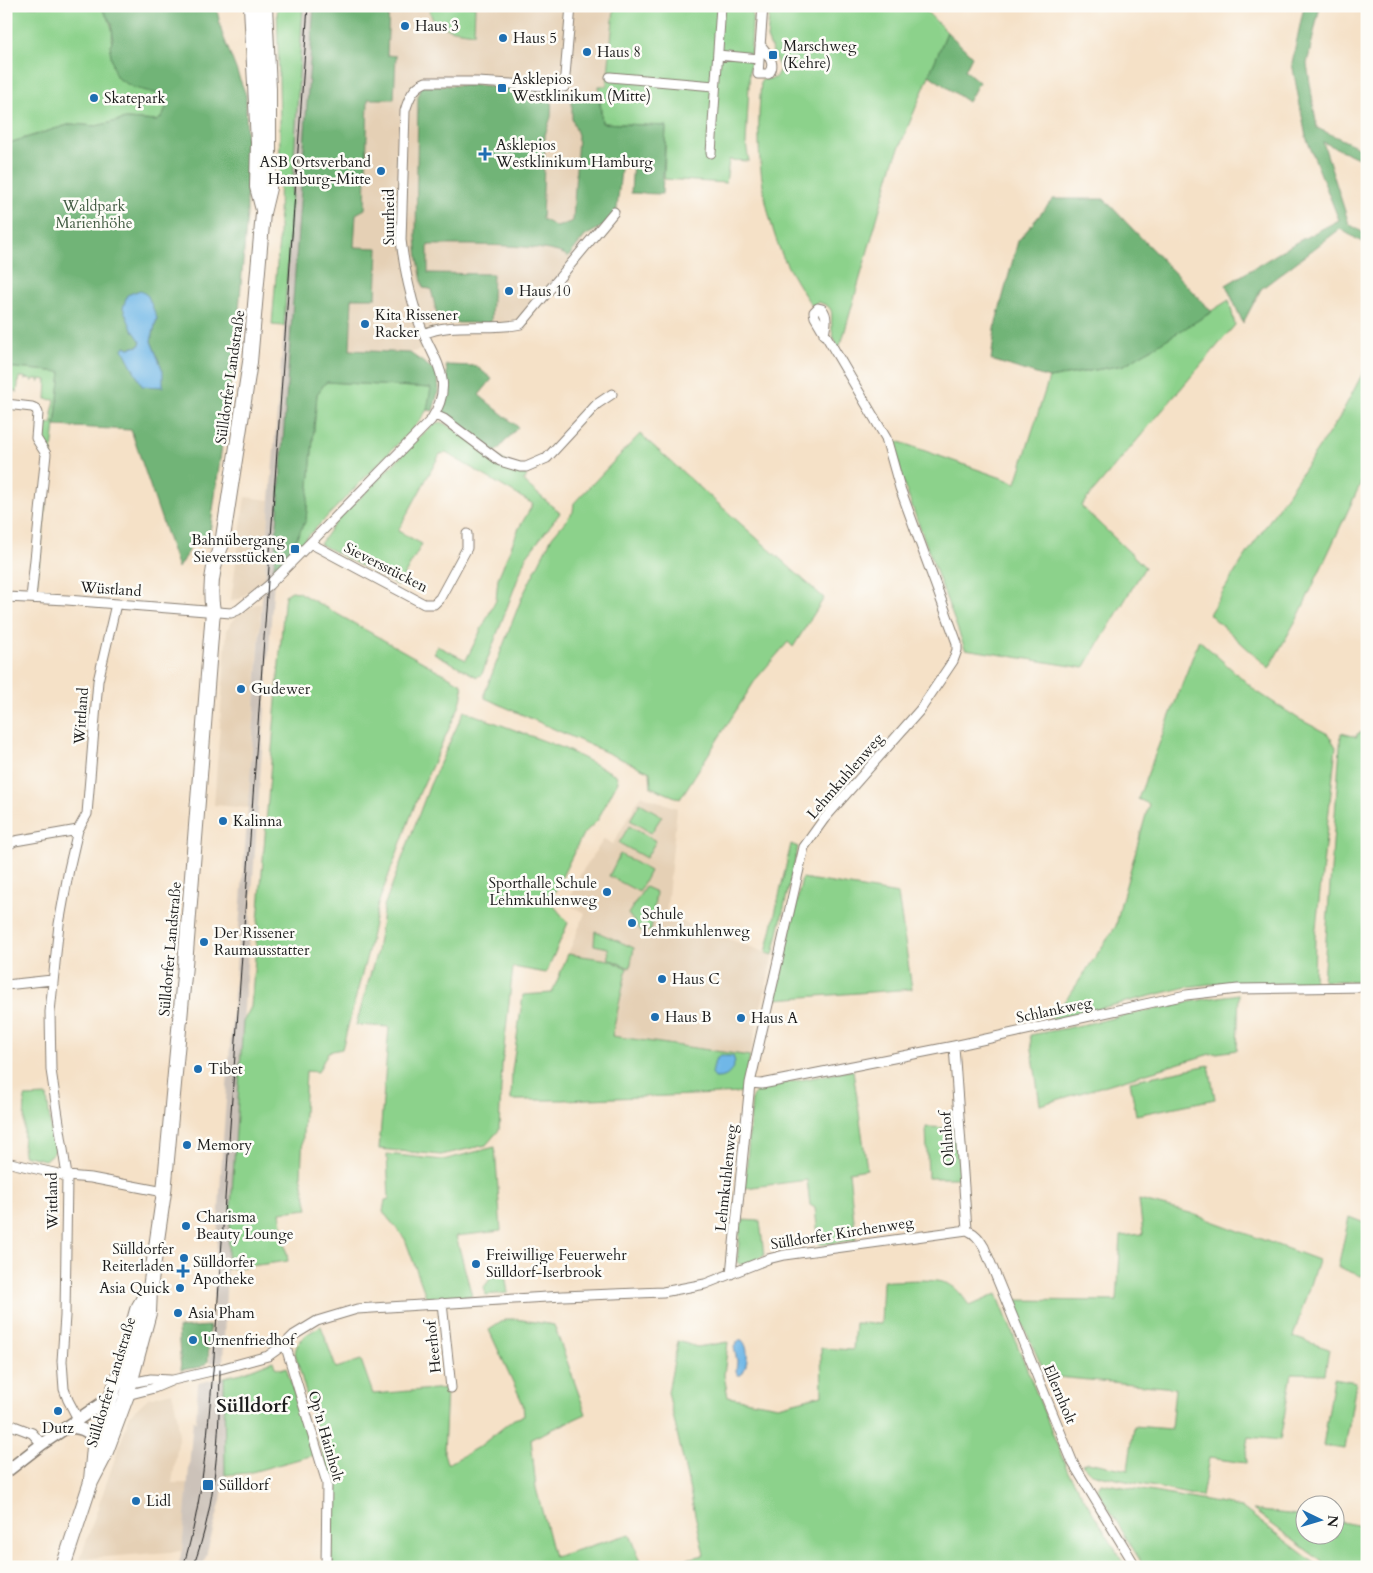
<svg xmlns="http://www.w3.org/2000/svg" width="1373" height="1573" font-family="Cardo,serif">
  <rect width="100%" height="100%" fill="#fdfcf7"/>
  <filter id="ink" filterUnits="userSpaceOnUse"><feTurbulence type="fractalNoise" baseFrequency=".02" numOctaves="2"/><feDisplacementMap in="SourceGraphic" scale="10" xChannelSelector="R" yChannelSelector="G"/><feConvolveMatrix kernelMatrix="1 2 1 2 8 2 1 2 1" color-interpolation-filters="sRGB"/></filter>
  <filter id="wash" filterUnits="userSpaceOnUse"><feTurbulence type="fractalNoise" baseFrequency=".0096" numOctaves="4" result="noise"/><feDisplacementMap in="SourceGraphic" scale="20" xChannelSelector="R" yChannelSelector="G"/><feGaussianBlur stdDeviation="1.12" result="paint"/><feColorMatrix in="noise" values="0 0 0 0 0 0 0 0 0 0 0 0 0 0 0 0 0 1.4 0 .05"/><feComposite in="paint" operator="in"/></filter>
  <g filter="url(#wash)">
    <rect width="100%" height="100%" fill="#f5e1c7"/>
    <!-- built -->
    <path fill="#e5d0b5" d="M389,6h215l10,2 -18,215 -60,84 -14,16h-83l-21,11 5,15 -13,4 -60,-2 2,-53h24l1,-50 -23,-1 2,-34 9,-4 3,-110h26l1,-43h-8z
      M245,497l25,3 -5,77 -25,22 -9,1z
      M256,604h5l-13,204 -34,-3 13,-176 9,-12z
      M641,795l36,13 -11,108 107,39 -23,101 -139,-20 16,-67 -18,-9 -41,-6 17,-41 -18,-9 14,-31 23,-34 9,5z
      M172,1392l5,22 2,23 -7,46h16l-6,68 -102,8 50,-144 18,-17z"/>
    <!-- industrial -->
    <path fill="#ccc2b9" d="M303,6h11l-71,1016 -16,247 -4,93 -13,1 13,-223 25,-332 14,-207 3,-24 5,-77 14,-174z
      M224,1377l1,98 -4,25 -18,67h-25l4,-16 11,-131 3,1 2,-38z"/>
    <!-- green -->
    <path fill="#8cd28b" stroke="#547754" d="M6,6h94c12,19 15,21 10,44l42,41 7,3 7,13 -3,9 -6,5 -31,-2 -30,7 -25,-2 -62,19h-3z
      M277,6h26l-19,320 -12,-1 7,-86 1,-119z
      M430,6h45l-1,27c-18,-3 -46,-3 -44,-27z
      M604,6h149l-7,138 3,17 -20,-1 -3,23 -62,-4 2,-53 -64,-3 -3,-37h8l7,-78z
      M770,6h151l26,26 -54,131 -51,178 -4,7c-2,-6 -6,-13 -6,-20 -2,-15 5,-20 -14,-26l-6,4c-11,-16 -21,-32 -29,-49 -15,-34 -24,-82 -24,-119 -1,-19 1,-39 2,-58l14,-2 5,-9 -13,-31z
      M1229,300l6,25 -154,181 64,61 -61,101 -119,-19 -63,-170 -8,-39 122,43 33,-105 75,-13z
      M1367,365v105l-68,145 -30,53 -60,-54 33,-53 97,-143z
      M6,367l55,5 -25,219h-2l15,-138c-6,-10 -14,-19 -6,-30l10,1 -1,-11 3,-13 -9,-1 1,-19 -6,-1 -2,3v-3h-5l-2,3v-3l-6,-1 -1,3v-4h-6l-2,16 -1,-2h-3l-1,11 -4,-1 -1,-9h2l1,-15h-4z
      M326,382l106,6 -5,22 -9,13 -133,137 21,-40 11,-126z
      M442,422l78,48 7,6 -4,5 37,32 -34,44 -44,117 -5,3 -43,-24 3,-7 29,14 30,-60 2,-22 21,-50 14,-24 -87,-51 -6,1 -42,77 24,13 -24,42 -78,-42 14,-20 99,-100z
      M640,434l184,164 -31,49 -5,-5 -32,37 -76,120 -29,-12 -1,-15 -165,-74v-6l37,-95 30,-60 21,-25 1,-9z
      M292,591l6,1 164,92 1,10 -5,15 -39,85 -41,110 -9,44 -27,101 -14,3 -10,20 -12,-1 -5,104 7,34 -28,3 8,49 -61,8 16,-247 8,-15 33,-404 1,-8z
      M1199,640l57,51 43,28 29,15 8,13 -21,190 -1,46 -104,1 -23,3 -138,34 24,-31 43,-64 5,-23 28,-99 -11,-5z
      M464,711l99,37 53,27 2,6 -21,40 -14,13 -33,67 18,22 -22,50 -33,-6 -11,98 -3,65 -13,15 -45,10 -62,-6 10,-122 -33,-2 21,-74 7,-45 46,-121z
      M1367,730v251h-44l18,-248 16,4v-3z
      M640,803l22,13 -11,17 -21,-13z
      M629,826l27,15 -10,17 -27,-15z
      M791,844l7,3 -25,108 -7,-2z
      M620,854l30,17 -11,21 -30,-16z
      M802,878l96,16 14,95 -136,10z
      M645,887l11,5 -5,39h-10l-13,-17z
      M595,931l39,17 -4,20 -21,-9 -1,-11 -14,-3z
      M568,954l41,6 18,8 -15,68 138,20 -6,37 -181,7h-52l1,-29 11,-76 29,-2z
      M1239,994l-2,56 -27,4 -170,51 -10,-70c70,-12 138,-32 209,-41z
      M1209,1065l6,34 -79,16 -6,-34z
      M853,1070l14,99 -18,3 7,68 -37,5 -4,-37 -5,-3 -3,-25 -62,8 7,-91 7,-9z
      M47,1096l4,34 5,20 -11,10 -22,-5 2,-58z
      M926,1127l31,1 3,50h-32z
      M495,1147l6,84 -45,5 16,60 -45,3 -22,-60 -22,-27 2,-12 4,-1 -2,-45 56,6z
      M1139,1200l51,13 128,47 -25,77 36,12 -4,25 -33,-1 -12,67 -31,-3 -4,22h2l-1,4 -37,-5 -7,39 -104,-22 -8,-3 -8,-8 6,-2 40,8 6,-44 37,3 4,-41 -129,-12 -34,-76 105,1 4,-65 22,-2z
      M1349,1217l18,7v54l-4,-3 -2,1 -23,-9z
      M741,1220l19,1 4,35 -21,9 -4,-1 -2,-2z
      M503,1262l5,31 -23,2 -1,-8z
      M883,1281c17,1 54,-5 69,5 8,5 12,13 18,20l27,-12 71,178 58,95h-474l52,-12 -36,-163 10,-51 19,6 31,-5 -4,33 4,22 50,9 44,-11 -1,-47 32,2 2,-27 26,1z
      M506,1319h10l38,6 32,89 -55,25 5,49 18,69 76,-23 13,33h-312l2,-56 -3,-30 -35,-128c2,-15 14,-20 26,-27l15,42 25,-8 12,34 74,-6 -3,65 3,10h3l30,-17 34,-27 10,-3 -1,-12 -34,-74z
      M273,1361l2,6 6,2 5,-2 28,88 -66,18 -23,2 -1,-98 18,-4z
      M1334,1378l22,4 -11,67 -22,-3z
      M1101,1483l140,24 79,60h-176l-47,-78z
      M1253,1510l52,6 1,20h30v-15l31,6v40h-38z"/>
    <!-- forest -->
    <path fill="#71b477" stroke="#46684a" fill-rule="evenodd" d="M100,6h116l6,27 24,62 1,119 -11,131 -28,201 -16,-1 -14,23 -47,-138 -76,-4 6,-54 -55,-5v-224h3l62,-19 25,2 30,-7 31,2 6,-5 3,-9 -7,-13 -25,-6 -17,-10 -3,-6 -4,-22 3,-13 -1,-13zM157,318l-6,23 12,30 -38,-25 4,2 10,-2 2,-5 -10,-14z
      M314,6h75l-2,49 9,1 -2,43h-26l-3,110 -9,5 -2,33 24,1 -2,50h-24l-2,52 60,3 27,19 2,17 -6,22 -6,-1 4,-22 -105,-6 -9,12 -11,126 -21,40 -11,8z
      M1304,6h16l-13,58 10,64 50,23v11l-44,-20 26,82 18,11v10l-27,-16 -79,60 -18,34 -17,-38 69,-42 44,-23 -33,-83 -14,-74z
      M947,32l25,24 -7,14 14,12 -11,20 -39,-27z
      M477,85l75,6 -1,26 -6,18 -3,84 15,8 16,-6 5,-86 -6,-16v-27l27,1 3,30 64,3 -4,68 -31,-1 2,-33 -11,-1 -6,60 -31,17 -17,21c-13,-14 -115,-12 -140,-12v28l65,1 -2,49h-52l-8,-34 -8,-1 -5,-29 -2,-22 2,-140 3,-11z
      M1053,199h51l108,113 -88,53 -75,13 -58,-18 5,-38 22,-81z
      M446,365l30,1 16,13 -13,16 39,32 -23,26 -52,-40c6,-16 5,-31 3,-48z
      M210,1326l-2,36 -7,5 -20,3 -3,-42z"/>
    <!-- water -->
    <path fill="#70b7e7" stroke="#466a82" d="M140,290l8,6 9,22 -6,23 12,30v16l-21,-1 -19,-37 2,-3 4,2 10,-2 2,-4 -10,-15 -8,-19 4,-13z
      M720,1056h13l2,6c-5,12 -7,16 -20,16l-3,-4 3,-14z
      M739,1340h3c8,8 6,27 -1,35h-3l-2,-4 1,-10 -3,-14z"/>
  </g>
  <g filter="url(#ink)">
    <g fill="none" stroke-linecap="round" stroke-linejoin="round">
      <!-- minor casing -->
      <g stroke="#887e72" stroke-width="11">
        <path id="minor" d="M760,44c6,9 18,20 8,30h-10l5,-68
          M718,55l41,4
          M610,77l104,9
          M711,153l10,-147
          M424,334c26,-13 67,-3 97,-10l93,-112
          M6,404l26,3 4,2 2,4 -2,25 10,16 -15,144
          M435,415l9,4 56,42 20,6h6l21,-9 50,-54 15,-10
          M310,543l114,61h10l6,-6 27,-50v-14
          M6,597l61,3 164,13 7,-3 31,-25 162,-165c28,-43 -2,-63 -14,-104 -8,-25 -13,-50 -16,-76l4,-129c4,-13 8,-24 21,-29h51l87,5 7,-81
          M6,846l9,-5 63,-11
          M6,985l46,-5
          M954,1046l13,184
          M750,1083l12,1 192,-38 232,-51 52,-6 129,-2
          M6,1162l61,14 24,2 73,14
          M967,1230c9,4 12,9 17,17l89,216 63,104
          M731,1274l19,-191 54,-236 20,-28 96,-109 33,-49 4,-11v-7l-57,-155 -14,-50 -71,-121 -1,-5 4,-4 4,1c6,7 4,16 2,25
          M442,1303l9,85
          M285,1344l42,139 -1,84
          M131,1383l20,-4 19,1
          M127,1395l27,-7 19,-8 47,-11 48,-13 17,-12 9,-9 23,-14 40,-12 206,-13 100,-4 42,-8 63,-25 16,-4 183,-25
          M78,1419l-10,-19 -4,-11 -2,-28 3,-45 2,-140 -16,-106 -1,-58 9,-88 10,-55 9,-39 9,-16 11,-133 18,-77
          M6,1423l26,10 10,11"/>
      </g>
      <!-- tertiary casing -->
      <g stroke="#887e72" stroke-width="14">
        <path id="tertiary" d="M69,1427c14,1 24,4 25,20
          M6,1472l36,-28 72,-49"/>
      </g>
      <!-- primary casing -->
      <g stroke="#887e72" stroke-width="16">
        <path id="primary" d="M251,6l7,137 -1,44 6,23
          M91,1480l3,-33 27,-79 16,-58 12,-21
          M63,1567l28,-85 13,-25 23,-62 22,-82 1,-25 14,-96 21,-227 28,-354c-4,-23 -1,-45 9,-67l28,-182 13,-149 6,-25v-99l-4,-83"/>
      </g>
      <!-- minor -->
      <use href="#minor" stroke="#fff" stroke-width="9"/>
      <!-- tertiary -->
      <use href="#tertiary" stroke="#fff" stroke-width="11"/>
      <!-- primary -->
      <use href="#primary" stroke="#fff" stroke-width="14"/>
      <!-- tram -->
      <path stroke="#1c1c1c" stroke-width="1" d="M183,1567c20,-64 24,-130 30,-196l95,-1365
        M193,1567c24,-64 26,-130 27,-197"/>
    </g>
  </g>
  <!-- markers -->
  <g fill="#1f6fb2" stroke="#fdfcf7" stroke-width="2">
    <circle cx="405" cy="26" r="5"/>
    <circle cx="503" cy="38" r="5"/>
    <circle cx="587" cy="52" r="5"/>
    <rect x="768" y="50" width="10" height="10" rx="2.5"/>
    <rect x="497" y="83" width="10" height="10" rx="2.5"/>
    <circle cx="94" cy="98" r="5"/>
    <path d="M482.5 146.5h5v5h5v5h-5v5h-5v-5h-5v-5h5z"/>
    <circle cx="381" cy="171" r="5"/>
    <circle cx="509" cy="291" r="5"/>
    <circle cx="365" cy="324" r="5"/>
    <rect x="290" y="544" width="10" height="10" rx="2.5"/>
    <circle cx="241" cy="689" r="5"/>
    <circle cx="223" cy="821" r="5"/>
    <circle cx="607" cy="892" r="5"/>
    <circle cx="632" cy="923" r="5"/>
    <circle cx="204" cy="942" r="5"/>
    <circle cx="662" cy="979" r="5"/>
    <circle cx="655" cy="1017" r="5"/>
    <circle cx="741" cy="1018" r="5"/>
    <circle cx="198" cy="1069" r="5"/>
    <circle cx="187" cy="1145" r="5"/>
    <circle cx="186" cy="1226" r="5"/>
    <circle cx="184" cy="1258" r="5"/>
    <circle cx="476" cy="1264" r="5"/>
    <path d="M180.5 1263.5h5v5h5v5h-5v5h-5v-5h-5v-5h5z"/>
    <circle cx="180" cy="1288" r="5"/>
    <circle cx="178" cy="1313" r="5"/>
    <circle cx="193" cy="1340" r="5"/>
    <circle cx="58" cy="1411" r="5"/>
    <rect x="202" y="1479" width="12" height="12" rx="2.5"/>
    <circle cx="136" cy="1501" r="5"/>
  </g>
  <g text-anchor="middle" dominant-baseline="central" stroke-width="5" stroke-linejoin="round" paint-order="stroke">
    <!-- poi labels -->
    <g font-size="15" fill="#1c1c1c" stroke="#fdfcf7" text-anchor="start">
      <text x="415" y="26">Haus 3</text>
      <text x="513" y="38">Haus 5</text>
      <text x="783" y="46">Marschweg<tspan x="783" dy="17">(Kehre)</tspan></text>
      <text x="597" y="52">Haus 8</text>
      <text x="512" y="79">Asklepios<tspan x="512" dy="17">Westklinikum (Mitte)</tspan></text>
      <text x="104" y="98">Skatepark</text>
      <text x="496" y="145">Asklepios<tspan x="496" dy="17">Westklinikum Hamburg</tspan></text>
      <text x="371" y="162" text-anchor="end">ASB Ortsverband<tspan x="371" dy="17">Hamburg-Mitte</tspan></text>
      <text x="519" y="291">Haus 10</text>
      <text x="375" y="315">Kita Rissener<tspan x="375" dy="17">Racker</tspan></text>
      <text x="285" y="540" text-anchor="end">Bahnübergang<tspan x="285" dy="17">Sieversstücken</tspan></text>
      <text x="251" y="689">Gudewer</text>
      <text x="233" y="821">Kalinna</text>
      <text x="597" y="883" text-anchor="end">Sporthalle Schule<tspan x="597" dy="17">Lehmkuhlenweg</tspan></text>
      <text x="642" y="914">Schule<tspan x="642" dy="17">Lehmkuhlenweg</tspan></text>
      <text x="214" y="933">Der Rissener<tspan x="214" dy="17">Raumausstatter</tspan></text>
      <text x="672" y="979">Haus C</text>
      <text x="665" y="1017">Haus B</text>
      <text x="751" y="1018">Haus A</text>
      <text x="208" y="1069">Tibet</text>
      <text x="197" y="1145">Memory</text>
      <text x="196" y="1217">Charisma<tspan x="196" dy="17">Beauty Lounge</tspan></text>
      <text x="174" y="1249" text-anchor="end">Sülldorfer<tspan x="174" dy="17">Reiterladen</tspan></text>
      <text x="486" y="1255">Freiwillige Feuerwehr<tspan x="486" dy="17">Sülldorf-Iserbrook</tspan></text>
      <text x="193" y="1262">Sülldorfer<tspan x="193" dy="17">Apotheke</tspan></text>
      <text x="170" y="1288" text-anchor="end">Asia Quick</text>
      <text x="188" y="1313">Asia Pham</text>
      <text x="203" y="1340">Urnenfriedhof</text>
      <text x="58" y="1428" text-anchor="middle">Dutz</text>
      <text x="219" y="1485">Sülldorf</text>
      <text x="146" y="1501">Lidl</text>
    </g>
    <!-- park labels -->
    <g font-size="15" fill="#435c43" stroke="#fdfcf7">
      <text x="94" y="206">Waldpark<tspan x="94" dy="17">Marienhöhe</tspan></text>
    </g>
    <!-- street labels -->
    <g font-size="15" fill="#1c1c1c" stroke="#fdfcf7">
      <text transform="translate(389 217) rotate(-90)">Suurheid</text>
      <text transform="translate(230 377) rotate(-82)">Sülldorfer Landstraße</text>
      <text transform="translate(386 567) rotate(27)">Sieversstücken</text>
      <text transform="translate(111 589) rotate(4)">Wüstland</text>
      <text transform="translate(81 716) rotate(-86)">Wittland</text>
      <text transform="translate(845 776) rotate(-49)">Lehmkuhlenweg</text>
      <text transform="translate(170 949) rotate(-85)">Sülldorfer Landstraße</text>
      <text transform="translate(1054 1010) rotate(-12)">Schlankweg</text>
      <text transform="translate(947 1139) rotate(-94)">Ohlnhof</text>
      <text transform="translate(726 1178) rotate(-84)">Lehmkuhlenweg</text>
      <text transform="translate(52 1201) rotate(-91)">Wittland</text>
      <text transform="translate(842 1233) rotate(-9)">Sülldorfer Kirchenweg</text>
      <text transform="translate(433 1347) rotate(-96)">Heerhof</text>
      <text transform="translate(111 1382) rotate(-73)">Sülldorfer Landstraße</text>
      <text transform="translate(1060 1394) rotate(67)">Ellernholt</text>
      <text transform="translate(326 1436) rotate(74)">Op'n Hainholt</text>
    </g>
    <!-- district labels -->
    <g font-size="20" font-weight="bold" fill="#1c1c1c" stroke="#fdfcf7">
      <text x="252" y="1405">Sülldorf</text>
    </g>
  </g>
  <!-- margin -->
  <rect width="1373" height="1573" fill="none" stroke="#fdfcf7" stroke-width="25"/>
  <!-- north arrow -->
  <g transform="translate(1320 1520) rotate(95)"><circle r="24" fill="#fdfcf7" stroke="#a3a29f"/>
  <path d="M0-4L9 19L0 12L-9 19Z" fill="#1f6fb2"/>
  <text y="-8" font-size="14" font-weight="bold" text-anchor="middle" fill="#1c1c1c">N</text>
  </g>
</svg>
